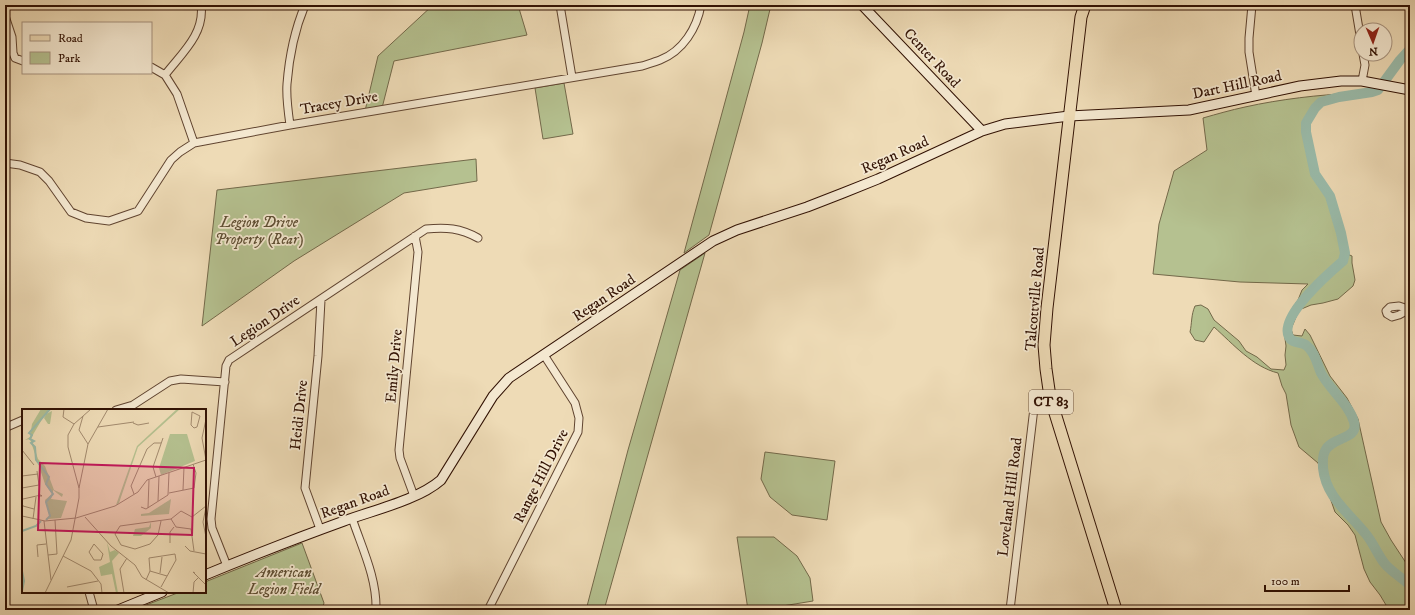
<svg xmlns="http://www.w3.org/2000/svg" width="1415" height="615" font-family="'IM FELL DW Pica',serif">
  <rect width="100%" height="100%" fill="#eedbb6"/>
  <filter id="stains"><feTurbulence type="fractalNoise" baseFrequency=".005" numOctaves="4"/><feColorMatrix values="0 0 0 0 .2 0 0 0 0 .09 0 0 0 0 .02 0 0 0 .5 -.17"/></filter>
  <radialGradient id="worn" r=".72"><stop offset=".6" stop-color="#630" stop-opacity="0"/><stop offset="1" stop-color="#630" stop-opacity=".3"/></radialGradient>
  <!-- green -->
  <path fill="#b5c190" stroke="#73694a" d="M433,5h85l9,30 -133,26 -12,47 -17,3 13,-55z
    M750,5h21l-9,38 -53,192 -25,18 60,-221z
    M564,83l9,51 -30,5 -8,-51z
    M1354,93l3,1 -36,8c-7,6 -14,15 -16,24l10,48 16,27 10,32 4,20 7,3v7l3,17 -2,6 -15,13 -15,4 -12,2 -12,5 -8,19 2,6 9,1 3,-7 5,6 20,41 17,22 11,21 23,103 10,18 19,29v41h-21l-9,-15 -10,-13 -6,-13 -9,-34 -7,-10 -13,-13 -17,-49 -19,-16 -8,-22 -5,-31 -4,-8 -4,-13c-25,-6 -45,-29 -64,-46l-10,15 -9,-2 -5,-8c2,-9 1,-17 5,-26l6,-1 7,4 6,11 25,21 7,10 11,6 14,12 13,1 2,-5 -1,-10 1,-9 -2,-15 2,-9 7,-15 5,-7 4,-10 6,-6 -68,-2 -87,-8 6,-50 15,-53 33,-21 -4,-32c14,-4 28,-8 42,-11 36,-8 73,-12 109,-14z
    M476,159l1,22 -73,12 -110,68 -92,65 15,-136z
    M705,253l-101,357h-18l42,-160 52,-180z
    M765,452l70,9 -8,59 -35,-5 -22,-18 -9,-18z
    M737,537h37l23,19 13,22 3,23 -55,9h-10z
    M302,543l22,60 -2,7h-189l47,-18h25v-10z
    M716,606v4h-34z"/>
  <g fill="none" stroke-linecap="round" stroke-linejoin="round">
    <!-- river -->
    <path stroke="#9abbaa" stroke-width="10" d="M1410,49l-10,11 -22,30 -6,2 -33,5 -18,5 -6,6 -9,15v9l9,42 15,22 11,37 4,20 -2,8c-14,12 -65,56 -54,76 3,7 13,4 18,9 8,6 10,18 14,27 9,17 28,31 33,49 5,18 -22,14 -29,29 -3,5 -2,11 -2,17 3,29 25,44 42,65 8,9 12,21 20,31 7,8 17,14 25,21"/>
    <!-- street casing -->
    <g stroke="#604430" stroke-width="9">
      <path id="street" d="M560,5l12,72
        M1252,5l-3,33v14l7,44
        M1355,5l6,36
        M5,16l7,21 1,16 2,5 8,3
        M151,67l14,8 12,19 17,49
        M165,75c16,-21 40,-41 36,-70
        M1362,81l3,-16 -2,-11
        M290,125c-2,-14 -4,-28 -3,-41 2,-26 8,-55 18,-79
        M5,163l15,2 20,7 9,9 22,31 15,6 23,3 29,-10 33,-51 9,-8 14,-9 96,-18 352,-59c6,-2 13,-4 18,-6 23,-9 37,-32 41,-55
        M1408,309l-9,-3 -9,1 -4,4 1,3 5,3 7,-2 11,-6
        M116,410l17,-5 37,-24 11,-2 44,3
        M5,429l4,-3 14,-6
        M414,496l-14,-38 -1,-8 19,-198 -3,-16
        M352,518c10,30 25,60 24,92
        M320,529l-15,-41 13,-132 3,-56
        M227,566l-15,-38 -1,-9 15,-153 3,-6 197,-131c20,-2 34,-1 52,9
        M89,592l5,18
        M488,610l90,-178 1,-14 -4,-15 -31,-48
        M1010,610l24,-202 5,-9 11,-2"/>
    </g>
    <!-- secondary casing -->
    <g stroke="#311103" stroke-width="11">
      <path id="secondary" d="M862,5l120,126
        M205,575c46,-19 92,-37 139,-54 30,-11 74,-21 97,-41l52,-84 16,-18 204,-137 24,-11 70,-23 36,-14 35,-14 104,-48 23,-7 64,-8 120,-6 111,-24 41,-5h21l48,9
        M118,610l44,-18"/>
    </g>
    <!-- primary casing -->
    <g stroke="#311103" stroke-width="13">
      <path id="primary" d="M1085,5l-4,12 -34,291 -3,37 2,24 4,28 66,213"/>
    </g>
    <!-- street -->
    <use href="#street" stroke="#f4e8d0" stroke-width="7"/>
    <!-- secondary -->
    <use href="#secondary" stroke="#f4e8d0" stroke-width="9"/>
    <!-- primary -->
    <use href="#primary" stroke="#eedbb6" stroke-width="11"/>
  </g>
  <g text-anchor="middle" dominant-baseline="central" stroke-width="3.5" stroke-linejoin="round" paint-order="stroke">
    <!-- shield labels -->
    <rect fill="#f4e8d0" stroke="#6c5240" stroke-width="1" x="1029" y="390" width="44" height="24" rx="3"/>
    <g font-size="14" font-weight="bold" fill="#311103">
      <text x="1051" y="402">CT 83</text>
    </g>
    <!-- street labels -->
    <g font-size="15" fill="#311103" stroke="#f4e8d0">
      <text transform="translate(932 58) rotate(47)">Center Road</text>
      <text transform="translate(1237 85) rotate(-12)">Dart Hill Road</text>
      <text transform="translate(339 103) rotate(-10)">Tracey Drive</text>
      <text transform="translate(895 155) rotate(-24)">Regan Road</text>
      <text transform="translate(604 298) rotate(-34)">Regan Road</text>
      <text transform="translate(1035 299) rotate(-85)">Talcottville Road</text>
      <text transform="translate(265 321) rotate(-34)">Legion Drive</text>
      <text transform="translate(394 366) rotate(-85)">Emily Drive</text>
      <text transform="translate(299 415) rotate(-84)">Heidi Drive</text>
      <text transform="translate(541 476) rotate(-63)">Range Hill Drive</text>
      <text transform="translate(1010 497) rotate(-83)">Loveland Hill Road</text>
      <text transform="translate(355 502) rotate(-20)">Regan Road</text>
    </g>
    <!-- park labels -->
    <g font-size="15" font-style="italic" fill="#5f4f34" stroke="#f4e8d0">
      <text x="259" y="222">Legion Drive<tspan x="259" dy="17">Property (Rear)</tspan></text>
      <text x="284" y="572">American<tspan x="284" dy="17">Legion Field</tspan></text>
    </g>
  </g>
  <!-- overview -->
  <g transform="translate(22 409)">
    <rect width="184" height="184" fill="#eedbb6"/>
    <path d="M19,0h10l-5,5 6,-3 -2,13h-2l-4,-6 2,-3 -2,1 -13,22 7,21 7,7 9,24 9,4 -1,3 -9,-7v4l-2,5 16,2 -6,17 -13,1 2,-2 -5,-17 7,-6 -7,-10 -15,-45 -5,1 5,-3 2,-13zM155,0h3l-42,38 -19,56 -3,2 21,-59zM148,25h17l8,27 -34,14 -2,-7zM149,90l-2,15 -28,2v-2l8,-1zM129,113v6l-10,8h-8l2,-7 14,-2zM85,133l3,10 5,-2 4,3 -7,8 6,32h-2l-4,-19 -11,2 -2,-9 11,-5z" fill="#b5c190"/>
    <path fill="none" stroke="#9abbaa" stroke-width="2" d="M24,111l4,-4 -4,-14 7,-8 -7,-10 3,-7 -13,-17 -1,-13 -4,-4 3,-2 -4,-2 2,-4 -3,-2 21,-24M0,122l14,-5 5,-5M0,162l2,10 -2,10"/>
    <path fill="none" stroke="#a28a6e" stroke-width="1" d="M42,0l-1,8 11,7M170,3l8,4 -3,11 -3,1 -3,-3zM61,7l-4,14 9,14M184,10l-4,19 4,22M111,14l5,2 11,-2M76,18l36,-5M0,41l12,15M0,67l16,-2M134,68l-3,-10 10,-29M0,79l17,-3 -2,-14M57,79l9,-44 20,-35M161,81l1,-23M147,84l25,-5 2,-15 -3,-9M112,85l-3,-8 16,-37 7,-6h7M0,91l1,-1 18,-4 1,1h-3M136,92l1,-25M0,94l1,3 11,3M119,98l5,2 22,-14 1,-22M184,98l-3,15 3,15M126,99l1,-28M0,107l23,5 31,-3M63,108l26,29 24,19 7,12 27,16M54,109l39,-12 23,-14 9,-12 59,-20M11,110l3,-22M149,110l5,8 15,2 3,22M22,112l7,59M148,134v-11l4,-5M72,135l9,10 -2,6h-7l-5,-8zM99,136l-6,-11 5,-8 51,-7 10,-8 11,6 14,-11M99,136l14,4 15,-5 8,-9 3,-14M163,137l5,5 16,3M26,146l9,-1 -2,-34M41,147l28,15 10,13 1,9M16,148l-1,-12 9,-1M128,162l17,5M138,164l2,-16M173,164l-2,-1 13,13M124,171l4,-9 -1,-13 26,-4 1,6 -15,27M45,178l31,-6M23,184l26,-53 8,-42v-10l-11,-41v-12l6,-11 17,-15M102,184l-4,-24 7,-11M171,184l1,-11 5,-5"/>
    <path fill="#c2185b" fill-opacity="0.15" stroke="#c2185b" stroke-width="2" d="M18,54l154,5 -2,67 -154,-5z"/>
    <rect width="184" height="184" fill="none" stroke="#311103" stroke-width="2"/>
  </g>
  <!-- margin -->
  <rect width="1415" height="615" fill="none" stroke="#eedbb6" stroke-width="20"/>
  <rect x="6" y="6" width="1403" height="603" fill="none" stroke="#311103" stroke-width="2"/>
  <rect x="10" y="10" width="1395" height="595" fill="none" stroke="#311103"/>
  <!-- legend -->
  <rect x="22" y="22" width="130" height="52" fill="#f4e8d0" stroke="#a6927e"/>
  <rect x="30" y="35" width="20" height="6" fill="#eedbb6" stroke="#a6927e"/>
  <text x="58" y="42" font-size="12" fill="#311103">Road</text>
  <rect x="30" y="52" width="20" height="12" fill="#b5c190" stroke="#a6927e"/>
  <text x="58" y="62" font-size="12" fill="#311103">Park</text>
  <!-- north arrow -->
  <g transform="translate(1373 42) rotate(178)"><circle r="19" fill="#f4e8d0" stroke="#a6927e"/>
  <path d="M0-3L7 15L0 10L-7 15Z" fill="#8f2418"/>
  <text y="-6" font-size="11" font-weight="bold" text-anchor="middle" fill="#311103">N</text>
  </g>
  <!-- scale -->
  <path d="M1265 585v6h84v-6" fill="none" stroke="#311103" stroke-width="2"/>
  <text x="1271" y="585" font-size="12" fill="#311103" stroke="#f4e8d0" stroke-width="3" paint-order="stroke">100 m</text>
  <rect width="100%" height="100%" filter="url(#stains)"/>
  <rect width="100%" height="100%" fill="url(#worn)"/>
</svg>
